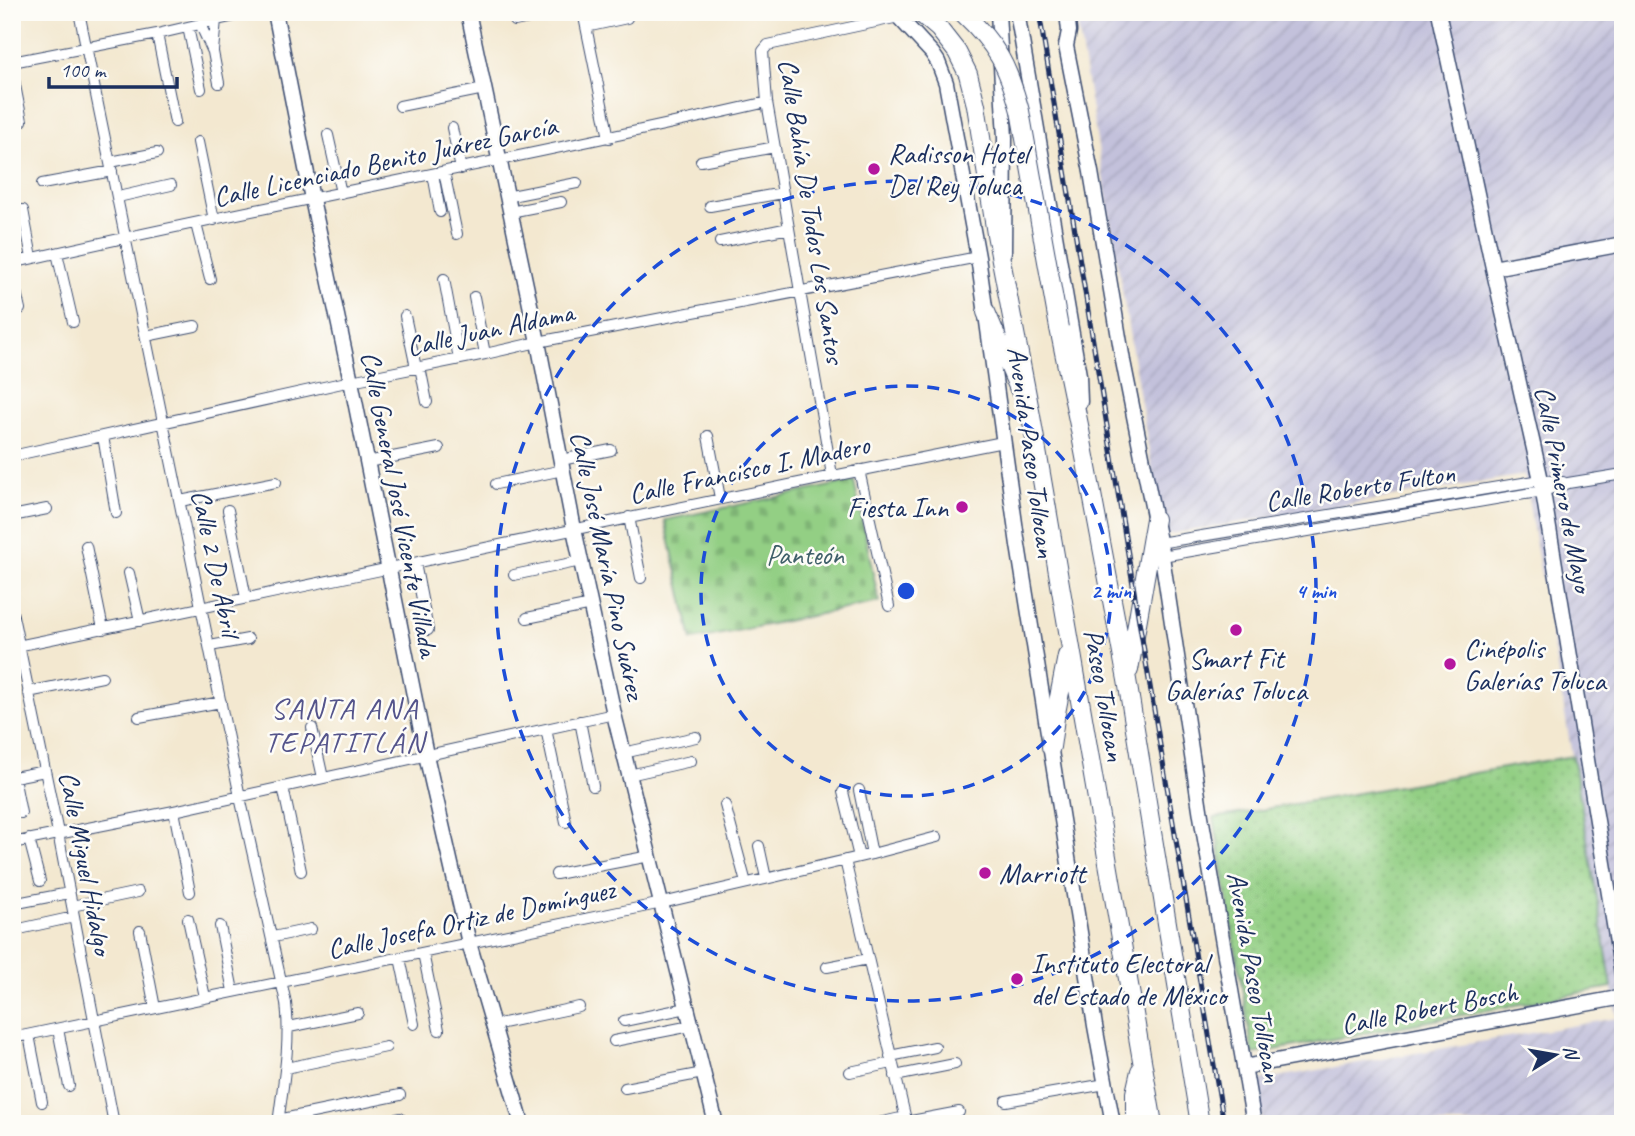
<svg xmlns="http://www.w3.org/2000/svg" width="1635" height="1136" font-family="Caveat,sans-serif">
  <defs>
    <pattern id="industrial-furrows" width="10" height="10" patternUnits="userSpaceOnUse" patternTransform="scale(1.75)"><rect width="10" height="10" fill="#c3c1db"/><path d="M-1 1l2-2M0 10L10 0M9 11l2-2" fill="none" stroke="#a7a6be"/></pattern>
    <pattern id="grass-dots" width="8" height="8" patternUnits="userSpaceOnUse" patternTransform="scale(1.75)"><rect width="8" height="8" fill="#93cf84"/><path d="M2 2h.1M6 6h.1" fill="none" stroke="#7eb274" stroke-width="1.8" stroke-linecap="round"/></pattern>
    <pattern id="cemetery-stones" width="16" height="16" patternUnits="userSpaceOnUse" patternTransform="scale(1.75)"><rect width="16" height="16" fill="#93cf84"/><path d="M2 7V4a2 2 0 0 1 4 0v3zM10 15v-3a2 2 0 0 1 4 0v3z" fill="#7eb274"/></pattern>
  </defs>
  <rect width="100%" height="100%" fill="#fdfcf7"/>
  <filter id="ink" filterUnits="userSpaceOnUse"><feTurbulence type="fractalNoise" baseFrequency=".0143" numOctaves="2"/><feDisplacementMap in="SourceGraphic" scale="14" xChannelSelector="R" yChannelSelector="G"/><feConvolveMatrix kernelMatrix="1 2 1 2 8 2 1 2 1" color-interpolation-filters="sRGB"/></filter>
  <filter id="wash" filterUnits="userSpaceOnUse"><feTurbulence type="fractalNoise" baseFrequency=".00686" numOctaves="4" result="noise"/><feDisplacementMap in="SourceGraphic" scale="28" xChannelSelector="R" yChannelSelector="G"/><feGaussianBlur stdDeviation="1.57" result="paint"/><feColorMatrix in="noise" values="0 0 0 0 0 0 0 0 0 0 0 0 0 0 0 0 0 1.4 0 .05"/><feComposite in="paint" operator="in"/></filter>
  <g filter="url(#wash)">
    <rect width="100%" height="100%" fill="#f3e8d0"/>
    <!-- industrial -->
    <path fill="url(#industrial-furrows)" d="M1082,12h541v1112h-360l-8,-43 362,-63 -93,-543 -361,60 -86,-514z"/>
    <!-- grass -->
    <path fill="url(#grass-dots)" stroke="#577f71" stroke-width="2" d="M1573,756l39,231 -359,67 -39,-236z"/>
    <!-- cemetery -->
    <path fill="url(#cemetery-stones)" stroke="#577f71" stroke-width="2" d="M854,481l25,121 -187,38 -27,-120z"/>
  </g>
  <g filter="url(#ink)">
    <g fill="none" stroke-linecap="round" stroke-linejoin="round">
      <!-- street casing -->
      <g stroke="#3b4b6f" stroke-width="12">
        <path id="street" d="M79,12l161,785 46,206c5,41 -3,80 -8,121
          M583,12l26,126
          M515,21l42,-9
          M200,24l13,28 6,31
          M188,27l13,62
          M586,27l41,-9
          M157,34l18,88
          M213,51l3,-31
          M12,62l145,-28 95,-22
          M12,70l10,51
          M400,106l84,-17
          M452,128l9,41
          M328,135l13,58
          M198,142l16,78
          M701,161l74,-14
          M110,162l47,-9
          M444,172l13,62
          M433,174l7,38
          M42,184l70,-13
          M118,197l53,-12
          M506,197l71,-14
          M710,206l73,-13
          M23,210l9,48
          M510,212l51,-10
          M196,224l14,55
          M720,242l69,-14
          M57,253l16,69
          M12,263c251,-58 505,-103 755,-161
          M12,275l8,34
          M444,279l15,80
          M474,297l11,57
          M405,316l11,52
          M146,336l49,-10
          M420,367l7,35
          M103,436l13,77
          M708,436l12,62
          M12,456l339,-75 134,-27 53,-12 440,-85
          M561,460l50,-10
          M367,462l72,-14
          M859,470l30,136
          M832,475l-65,-373 -4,-51 5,-6 131,-28
          M496,484l67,-14
          M180,501l96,-19
          M228,510l18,88
          M12,516l35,-7
          M629,517l12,61
          M1159,543l382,-63 22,2
          M86,546l17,83
          M1162,556l381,-65 25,-8 55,-9
          M415,563l13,67
          M129,573l11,48
          M514,575l67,-14
          M12,611l46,222 56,291
          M527,618l64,-13
          M210,646l38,-7
          M12,647c331,-68 660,-140 991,-205
          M28,692l74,-15
          M139,717l82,-15
          M580,721l13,65
          M312,728l11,50
          M546,729l20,93
          M623,753l73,-16
          M629,775l62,-14
          M283,787l18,84
          M859,790l13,64
          M843,792l16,65
          M725,805l21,78
          M174,811l16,81
          M21,813l-7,-36 31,-6
          M29,839l11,42
          M12,843l162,-32 440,-97
          M759,846l7,32
          M845,860l62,264
          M556,874l94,-18
          M12,904l57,-11
          M72,906l66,-14
          M188,919l17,78
          M220,926l13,65
          M24,928l50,-11
          M140,931l15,77
          M273,937l38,-8
          M423,953l16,77
          M400,958l14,66
          M827,967l41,-8
          M624,1021l63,-13
          M494,1025l85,-18
          M289,1027l69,-14
          M58,1029l11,57
          M29,1035l13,67
          M12,1038l650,-135 210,-49 65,-17
          M614,1041l77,-15
          M890,1056l45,-9
          M286,1068l100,-21
          M850,1072l42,-9
          M895,1076l60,-12
          M625,1088l78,-15
          M1006,1101l100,-17
          M278,1120l122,-25
          M906,1122l53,-10
          M372,1124l28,-6
          M874,1124l31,-7"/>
      </g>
      <!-- secondary casing -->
      <g stroke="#3b4b6f" stroke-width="17">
        <path id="secondary" d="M275,12l37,187 39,182 75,374 43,188 53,181
          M468,12l70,330 36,187 40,185 102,410
          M894,12l38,41 6,9 8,21 32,174 40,288 77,481 18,98
          M998,12l7,126 -1,114
          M1017,12l62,363 1,27
          M1067,12l2,19 -3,15 25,126 32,189 39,195 39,260 53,308
          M1438,12l55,256 48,212 82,499
          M1493,268l130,-24
          M1244,1067l379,-70"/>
      </g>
      <!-- highway casing -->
      <g stroke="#3b4b6f" stroke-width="20">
        <path id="highway" d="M919,12l20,17 18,23 11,22 8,31 20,129 35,182 122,708
          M986,312l33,77
          M1059,328l20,97 48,255 73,444
          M1129,670l26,-151
          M1051,747l4,-29 12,-62
          M1135,1124v-31l5,-22"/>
      </g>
      <!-- street -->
      <use href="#street" stroke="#fff" stroke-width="10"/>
      <!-- secondary -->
      <use href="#secondary" stroke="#fff" stroke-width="14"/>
      <!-- highway -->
      <use href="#highway" stroke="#fff" stroke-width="18"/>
      <!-- rail casing -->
      <g stroke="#1b2f5e" stroke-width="5">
        <path id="rail" d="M1039,12l99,603 86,509"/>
      </g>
      <!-- rail -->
      <use href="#rail" stroke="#fdfcf7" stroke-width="2.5" stroke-dasharray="8" stroke-linecap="butt"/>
      <!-- highway-bridge casing -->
      <g stroke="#3b4b6f" stroke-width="20" stroke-linecap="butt">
        <path id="highway-bridge" d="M962,12c35,33 46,54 58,99l39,217"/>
      </g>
      <!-- highway-bridge -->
      <use href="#highway-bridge" stroke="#fff" stroke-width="18"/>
    </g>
  </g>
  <!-- distance rings -->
  <g fill="none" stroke="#1d4ed8" stroke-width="3.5" stroke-dasharray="12 9">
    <circle cx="906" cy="591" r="205"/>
    <circle cx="906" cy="591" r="410"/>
  </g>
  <!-- markers -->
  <g fill="#b5179e" stroke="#fdfcf7" stroke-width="2.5">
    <circle cx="874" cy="169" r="7"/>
    <circle cx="962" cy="507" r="7"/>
    <circle cx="1236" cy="630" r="7"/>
    <circle cx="1450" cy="664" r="7"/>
    <circle cx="985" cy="873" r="7"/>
    <circle cx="1017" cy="979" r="7"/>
  </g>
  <g text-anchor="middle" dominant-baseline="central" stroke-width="5" stroke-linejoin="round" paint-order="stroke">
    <!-- poi labels -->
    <g font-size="28" fill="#1b2f5e" stroke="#fdfcf7" text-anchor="start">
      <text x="888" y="153">Radisson Hotel<tspan x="888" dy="32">Del Rey Toluca</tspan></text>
      <text x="948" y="507" text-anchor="end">Fiesta Inn</text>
      <text x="1464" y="648">Cinépolis<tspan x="1464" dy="32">Galerías Toluca</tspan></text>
      <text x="1236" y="658" text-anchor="middle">Smart Fit<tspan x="1236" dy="32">Galerías Toluca</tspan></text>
      <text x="999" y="873">Marriott</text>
      <text x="1031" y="963">Instituto Electoral<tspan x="1031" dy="32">del Estado de México</tspan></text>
    </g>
    <!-- street labels -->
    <g font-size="28" fill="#1b2f5e" stroke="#fdfcf7">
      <text transform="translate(385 161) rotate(-12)">Calle Licenciado Benito Juárez García</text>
      <text transform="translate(812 211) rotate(81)">Calle Bahía De Todos Los Santos</text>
      <text transform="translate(490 329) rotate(-12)">Calle Juan Aldama</text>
      <text transform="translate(1032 452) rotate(82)">Avenida Paseo Tollocan</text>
      <text transform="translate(749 469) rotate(-12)">Calle Francisco I. Madero</text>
      <text transform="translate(1360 487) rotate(-9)">Calle Roberto Fulton</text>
      <text transform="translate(1564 489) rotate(79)">Calle Primero de Mayo</text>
      <text transform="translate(400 504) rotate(79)">Calle General José Vicente Villada</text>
      <text transform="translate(216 563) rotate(78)">Calle 2 De Abril</text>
      <text transform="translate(608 565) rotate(78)">Calle José María Pino Suárez</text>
      <text transform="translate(1105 695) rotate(80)">Paseo Tollocan</text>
      <text transform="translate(86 863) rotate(79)">Calle Miguel Hidalgo</text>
      <text transform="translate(471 919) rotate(-12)">Calle Josefa Ortiz de Domínguez</text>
      <text transform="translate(1255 977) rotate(80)">Avenida Paseo Tollocan</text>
      <text transform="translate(1429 1008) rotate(-11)">Calle Robert Bosch</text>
    </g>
    <!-- park labels -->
    <g font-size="28" fill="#3f5f69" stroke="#fdfcf7">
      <text x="805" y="554">Panteón</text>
    </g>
    <!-- neighbourhood labels -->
    <g font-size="30" letter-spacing="2" fill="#54548b" stroke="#fdfcf7">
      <text x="345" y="708">SANTA ANA<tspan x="345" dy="34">TEPATITLÁN</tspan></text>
    </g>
  </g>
  <circle cx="906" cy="591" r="10" fill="#1d4ed8" stroke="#fdfcf7" stroke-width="3.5"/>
  <g font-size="21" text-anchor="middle" font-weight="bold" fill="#1d4ed8" stroke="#fdfcf7" stroke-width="5" stroke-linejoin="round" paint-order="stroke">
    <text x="1111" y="598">2 min</text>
    <text x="1316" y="598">4 min</text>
  </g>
  <!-- margin -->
  <rect width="1635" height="1136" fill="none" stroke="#fdfcf7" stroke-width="42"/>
  <!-- north arrow -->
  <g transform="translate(1555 1055) rotate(79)" stroke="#fdfcf7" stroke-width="5" paint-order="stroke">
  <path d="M0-5L12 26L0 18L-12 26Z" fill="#1b2f5e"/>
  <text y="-10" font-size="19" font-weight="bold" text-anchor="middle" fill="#1b2f5e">N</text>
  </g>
  <!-- scale -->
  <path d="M49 77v10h128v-10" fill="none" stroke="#1b2f5e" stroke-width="3.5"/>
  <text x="60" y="77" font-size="21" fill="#1b2f5e" stroke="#fdfcf7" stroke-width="5" paint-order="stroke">100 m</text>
</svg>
